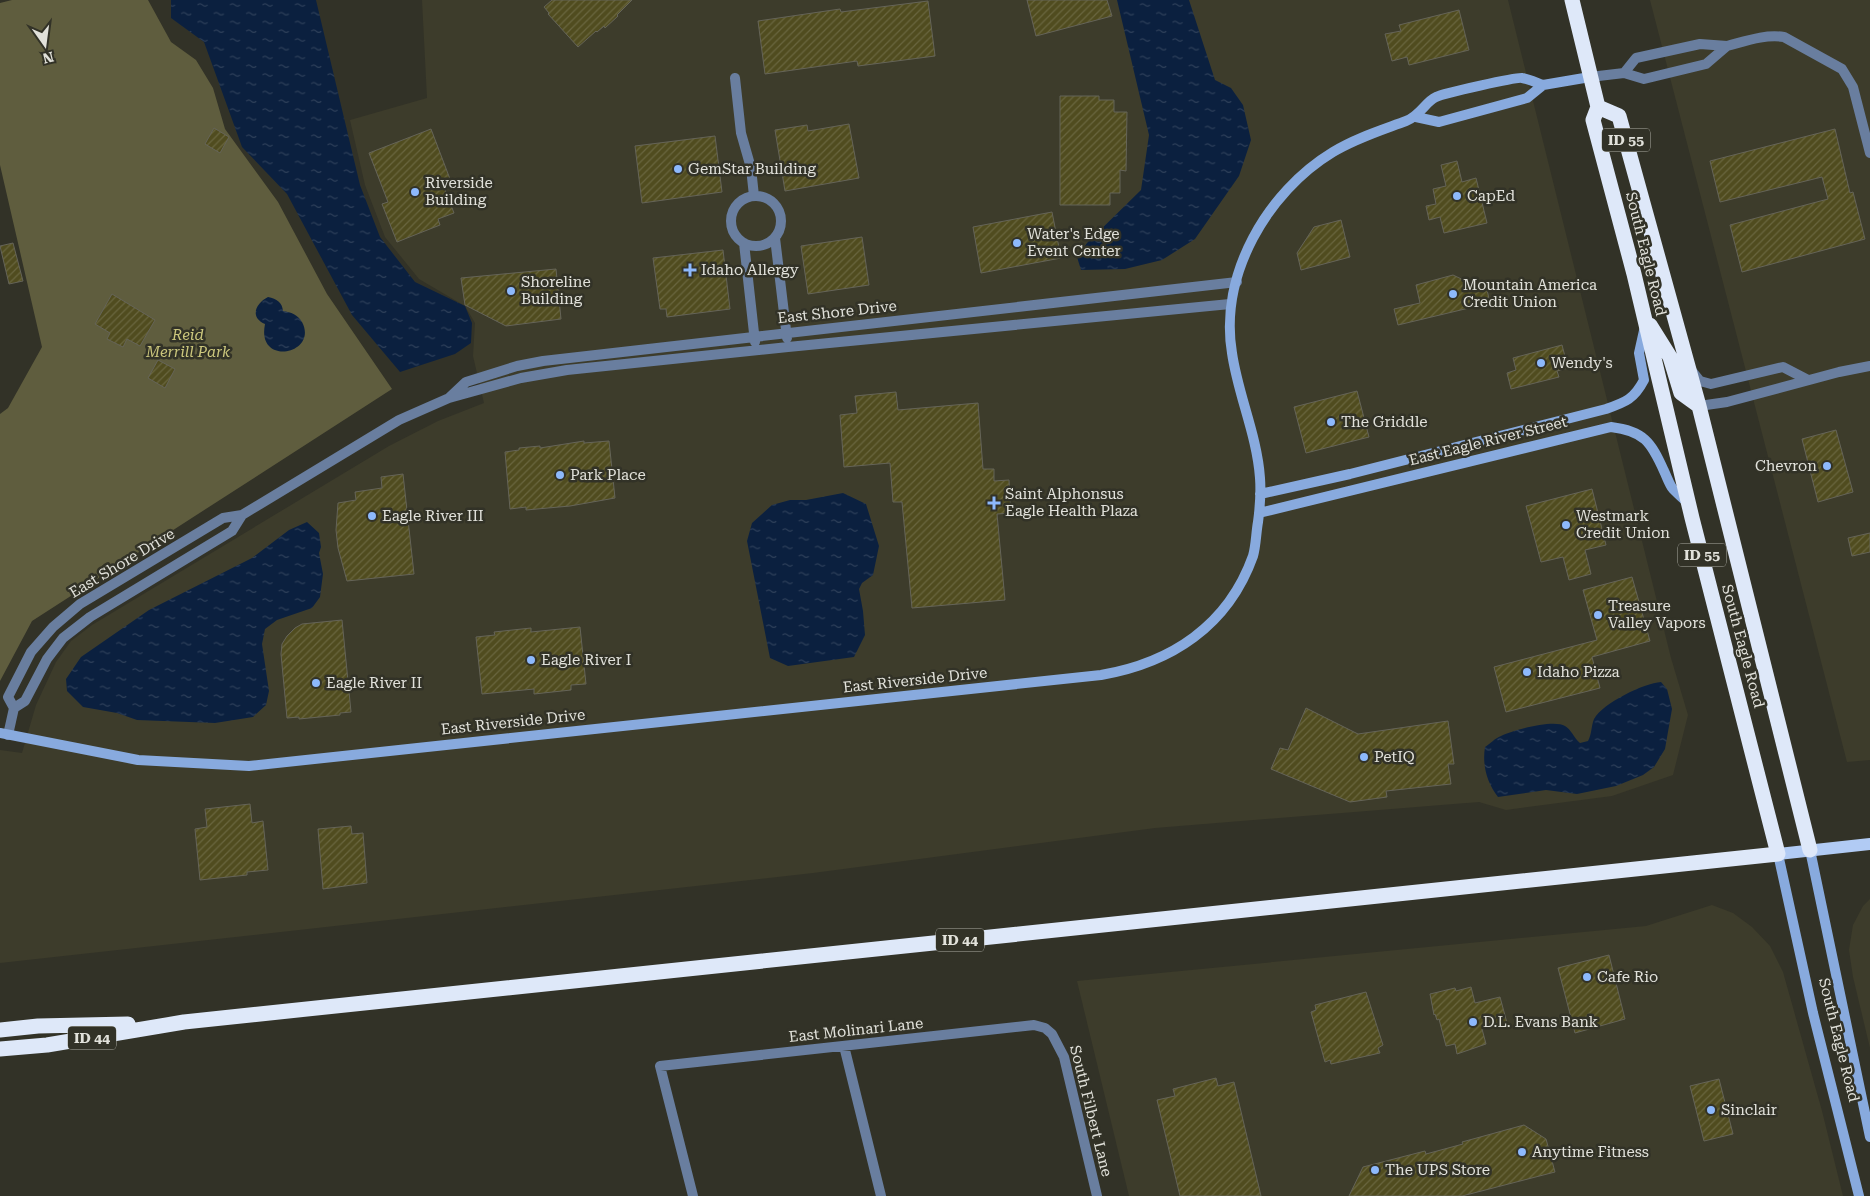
<svg xmlns="http://www.w3.org/2000/svg" width="1870" height="1196" font-family="'Roboto Serif',serif">
  <defs>
    <pattern id="water-ripples" width="26" height="14" patternUnits="userSpaceOnUse" patternTransform="scale(1.25)"><rect width="26" height="14" fill="#0b203f"/><path d="M2 4q2-2 4 0t4 0M15 11q2-2 4 0t4 0" fill="none" stroke="#2e405a"/></pattern>
    <pattern id="building-hatch" width="6" height="6" patternUnits="userSpaceOnUse" patternTransform="scale(1.25)"><rect width="6" height="6" fill="#504c1f"/><path d="M-1 1l2-2M0 6l6-6M5 7l2-2" fill="none" stroke="#69663f"/></pattern>
  </defs>
  <rect width="100%" height="100%" fill="#323227"/>
  <!-- built -->
  <path fill="#3d3c2b" d="M422,0h1086l163,658 17,57 -15,60 -61,21 -106,14 -27,-8 -324,26 -342,45 -813,90v-213l22,3 14,-48 20,-43 15,-21 21,-16 297,-179 49,-25 46,-18 -11,-47 2,-33 -10,-17 -46,-27 -34,-42 -20,-52 -15,-65 77,-22z
    M1650,0h220v760l-23,2z
    M1870,899v149l-17,-71 -4,-27 4,-25 10,-19z
    M1712,905l21,8 19,14 18,19 13,26 39,139 21,85h-714l-52,-215 569,-55z"/>
  <!-- green -->
  <path fill="#5f5d3e" d="M12,0h136l23,42 25,18 17,28 12,41 53,73 49,92 65,95 -360,232 -32,60v-267l8,-6 34,-61 -42,-182v-162z"/>
  <!-- water -->
  <path fill="url(#water-ripples)" d="M171,0h145l44,185 20,52 35,45 50,24 7,17 -1,20 -16,11 -55,18 -48,-57 -65,-121 -45,-47 -38,-105 -33,-24z
    M1117,0h72l26,80 16,8 12,17 8,35 -12,36 -44,63 -33,21 -37,9 -44,1 -4,-13 10,-14 54,-53 8,-55z
    M268,297c9,2 14,5 15,14 8,1 15,4 19,11 17,32 -46,45 -37,2 -16,-7 -9,-21 3,-27z
    M843,493l23,11 13,42 -6,29 -11,8 -3,6 4,22 2,24 -11,22 -66,9 -18,-8 -23,-117 5,-18 20,-18 18,-5h16z
    M307,522l12,11 2,14 -2,6 4,21 -3,23 -8,11 -35,12 -12,9 -3,15 7,47 -3,14 -13,12 -38,6 -78,-3 -20,-7 -34,-6 -16,-16 -1,-12 15,-22 68,-47 103,-52 37,-28z
    M1661,682l6,7 5,20 -7,40 -11,18 -11,8 -27,11 -39,8 -31,-4 -48,7c-11,-14 -16,-32 -13,-50 5,-3 10,-9 16,-11 12,-6 53,-17 64,-10 6,3 9,12 15,17l8,-2c4,-7 3,-15 6,-22 9,-16 50,-36 67,-37z"/>
  <!-- building -->
  <path fill="url(#building-hatch)" stroke="#656458" d="M552,0h80l-15,15 1,1 -13,12 -1,-2 -7,6 -1,-1 -18,16 -30,-33 1,-1 -5,-6z
    M1027,0h80l5,16 -76,20z
    M928,1l7,55 -77,10 -1,-5 -92,13 -7,-53 82,-12 1,3z
    M1459,10l10,40 -60,15 -2,-8 -15,4 -7,-27 16,-3 -2,-6z
    M1060,96h39v4h15v12h13l-1,59 -6,-1v23h-10v12h-50z
    M849,124l10,54 -74,13 -10,-61 32,-5 1,6z
    M214,128l15,9 -9,16 -15,-9z
    M431,129l19,50 -8,3 12,31 -16,6 2,6 -43,17 -15,-38 6,-2 -19,-49z
    M1835,129l15,64 3,-1 12,47 -123,33 -12,-47 98,-26 -6,-22 -102,25 -10,-41z
    M715,136l7,56 -80,11 -7,-57z
    M1457,161l5,21 14,-4 11,45 -43,10 -4,-16 -11,3 -3,-14 10,-2 -3,-15 13,-3 -5,-21z
    M1052,212l9,46 -80,15 -8,-46z
    M1341,220l9,37 -49,13 -4,-17 17,-26z
    M862,237l7,48 -61,9 -7,-48z
    M13,243l10,38 -14,3 -9,-38z
    M723,250l7,59 -63,8 -1,-8h-6l-7,-51z
    M556,269l5,50 -55,7 -41,-21 -4,-27z
    M1453,275l19,9 13,-3 5,22 -92,22 -4,-16 26,-6 -4,-18z
    M112,294l43,26 -15,26 -13,-7 -4,8 -16,-8 3,-6 -15,-9z
    M1562,345l6,23 -11,3 2,6 -48,12 -4,-16 9,-3 -3,-12z
    M158,360l17,9 -10,19 -17,-10z
    M1357,391l12,46 -63,16 -12,-46z
    M896,392l2,18 80,-7 5,66h11v12l15,-1 2,33 -14,1 8,86 -93,8 -10,-106h-9l-3,-39 -46,4 -4,-52 17,-2 -2,-17z
    M1836,430l17,62 -35,10 -16,-63z
    M584,441v2l25,-2 6,57 -45,8 -44,4v-3l-16,2 -5,-57 14,-2v-2l21,-2v2z
    M403,474l11,100 -67,7 -9,-33 -2,-18 2,-27 18,-3 -1,-8 27,-4 -1,-11z
    M1592,489l14,56 -21,5 6,24 -22,6 -6,-23 -22,5 -15,-56z
    M1870,533v19l-18,4 -4,-18z
    M1632,577l18,64 -58,16 8,31 -94,24 -12,-45 103,-27 -14,-50z
    M342,620l9,92 -11,1v2l-41,4v-2l-12,1 -6,-64 1,-10 5,-8 8,-8 7,-4z
    M580,627l6,57 -15,1v5l-37,4v-5l-52,5 -6,-57 19,-2 -1,-3 37,-4v4z
    M1306,708l52,26 90,-13 6,43h-6l3,20 -65,7 1,6 -37,5 -79,-33 9,-21 8,2z
    M250,804l2,19 11,-2 5,49 -21,2v3l-47,5 -5,-51 12,-2 -2,-18z
    M351,826l1,8 11,-1 4,50 -44,6 -5,-60z
    M1609,955l16,64 -50,14 -17,-65z
    M1471,987l4,16 25,-6 7,26 -25,6 4,15 -29,10 -2,-10 -9,2 -7,-27 -2,1 -2,-6 -1,1 -4,-21 25,-6 1,3z
    M1366,992l17,53 -5,3 2,5 -49,11 -1,-4 -5,2 -14,-50 5,-2 -1,-5z
    M1216,1078l2,8 16,-4 27,114h-81l-23,-96 18,-4 -2,-7z
    M1719,1079l14,55 -29,7 -14,-55z
    M1524,1125l22,14 9,33 -93,24h-113l14,-29 62,-16 1,3 37,-10 -1,-2z"/>
  <g fill="none" stroke-linecap="round" stroke-linejoin="round">
    <!-- street -->
    <path stroke="#697e9f" stroke-width="10" d="M1727,46c19,-5 38,-12 57,-9l58,32 11,18 17,66
      M1590,77l34,-4 20,6 62,-15 21,-18 -27,-2 -64,14 -12,15
      M735,78l6,55 10,35 3,28
      M731 221a25 25 0 1 1 50 0a25 25 0 1 1-50 0Z
      M775,238l12,100
      M744,243l11,99
      M1230,304l-442,43 -221,23 -46,8 -72,20 17,-16 51,-16 26,-5 694,-79
      M1692,371l8,10 11,3 72,-17 25,13
      M1699,406l28,-4 112,-30 31,-6
      M242,515l-10,16 -142,86 -27,21 -16,21 -22,42 -11,7 -6,-11 23,-45 22,-25 27,-23 143,-86 19,-3 157,-95 50,-22
      M8,735l6,-27
      M844,1046l37,150
      M693,1196l-33,-130 374,-41 11,3 7,6 12,23 33,139"/>
    <!-- secondary -->
    <path stroke="#88aade" stroke-width="10" d="M1543,85l47,-8
      M1260,494l90,-20 256,-65c20,-7 28,-10 38,-29l-5,-27 6,-27
      M1259,513l352,-86c33,4 40,15 53,44 3,6 5,13 9,18 4,4 9,9 14,13
      M0,733l138,27 111,6 852,-91c70,-12 127,-49 152,-119 3,-10 3,-23 5,-34 2,-15 3,-30 2,-44 -3,-43 -22,-83 -28,-125 -13,-78 35,-161 101,-201 23,-14 49,-22 73,-31 15,-6 19,-19 30,-24 8,-4 81,-20 86,-19 7,1 15,5 21,7l-16,13 -88,24 -23,-5
      M1810,850l60,287
      M1778,854l35,159 46,183"/>
    <!-- primary -->
    <path stroke="#b1cbf4" stroke-width="12" d="M1778,854l92,-10"/>
    <!-- highway -->
    <path stroke="#dee8f9" stroke-width="15" d="M1598,107l21,9 80,290 111,444
      M1650,325l20,32 11,36 18,13
      M0,1030l38,-4 90,-2
      M0,1049l47,-4 137,-23 1594,-168 -86,-336 -58,-244 -41,-154 5,-13 -26,-107"/>
  </g>
  <!-- markers -->
  <g fill="#8db9fc" stroke="#323227" stroke-width="2">
    <circle cx="678" cy="169" r="5"/>
    <circle cx="415" cy="192" r="5"/>
    <circle cx="1457" cy="196" r="5"/>
    <circle cx="1017" cy="243" r="5"/>
    <path d="M687.5 262.5h5v5h5v5h-5v5h-5v-5h-5v-5h5z"/>
    <circle cx="511" cy="291" r="5"/>
    <circle cx="1453" cy="294" r="5"/>
    <circle cx="1541" cy="363" r="5"/>
    <circle cx="1331" cy="422" r="5"/>
    <circle cx="1827" cy="466" r="5"/>
    <circle cx="560" cy="475" r="5"/>
    <path d="M991.5 495.5h5v5h5v5h-5v5h-5v-5h-5v-5h5z"/>
    <circle cx="372" cy="516" r="5"/>
    <circle cx="1566" cy="525" r="5"/>
    <circle cx="1598" cy="615" r="5"/>
    <circle cx="531" cy="660" r="5"/>
    <circle cx="1527" cy="672" r="5"/>
    <circle cx="316" cy="683" r="5"/>
    <circle cx="1364" cy="757" r="5"/>
    <circle cx="1587" cy="977" r="5"/>
    <circle cx="1473" cy="1022" r="5"/>
    <circle cx="1711" cy="1110" r="5"/>
    <circle cx="1522" cy="1152" r="5"/>
    <circle cx="1375" cy="1170" r="5"/>
  </g>
  <g text-anchor="middle" dominant-baseline="central" stroke-width="5" stroke-linejoin="round" paint-order="stroke">
    <!-- shield labels -->
    <g fill="#323227" stroke="#acaca4" stroke-width="1">
      <rect x="1602" y="128.5" width="48" height="23" rx="4"/>
      <rect x="1678" y="543.5" width="48" height="23" rx="4"/>
      <rect x="936" y="928.5" width="48" height="23" rx="4"/>
      <rect x="68" y="1026.5" width="48" height="23" rx="4"/>
    </g>
    <g font-size="14" font-weight="bold" fill="#e1e1da">
      <text x="1626" y="140">ID 55</text>
      <text x="1702" y="555">ID 55</text>
      <text x="960" y="940">ID 44</text>
      <text x="92" y="1038">ID 44</text>
    </g>
    <!-- poi labels -->
    <g font-size="15" fill="#e1e1da" stroke="#323227" text-anchor="start">
      <text x="688" y="169">GemStar Building</text>
      <text x="425" y="183">Riverside<tspan x="425" dy="17">Building</tspan></text>
      <text x="1467" y="196">CapEd</text>
      <text x="1027" y="234">Water's Edge<tspan x="1027" dy="17">Event Center</tspan></text>
      <text x="701" y="270">Idaho Allergy</text>
      <text x="521" y="282">Shoreline<tspan x="521" dy="17">Building</tspan></text>
      <text x="1463" y="285">Mountain America<tspan x="1463" dy="17">Credit Union</tspan></text>
      <text x="1551" y="363">Wendy's</text>
      <text x="1341" y="422">The Griddle</text>
      <text x="1817" y="466" text-anchor="end">Chevron</text>
      <text x="570" y="475">Park Place</text>
      <text x="1005" y="494">Saint Alphonsus<tspan x="1005" dy="17">Eagle Health Plaza</tspan></text>
      <text x="382" y="516">Eagle River III</text>
      <text x="1576" y="516">Westmark<tspan x="1576" dy="17">Credit Union</tspan></text>
      <text x="1608" y="606">Treasure<tspan x="1608" dy="17">Valley Vapors</tspan></text>
      <text x="541" y="660">Eagle River I</text>
      <text x="1537" y="672">Idaho Pizza</text>
      <text x="326" y="683">Eagle River II</text>
      <text x="1374" y="757">PetIQ</text>
      <text x="1597" y="977">Cafe Rio</text>
      <text x="1483" y="1022">D.L. Evans Bank</text>
      <text x="1721" y="1110">Sinclair</text>
      <text x="1532" y="1152">Anytime Fitness</text>
      <text x="1385" y="1170">The UPS Store</text>
    </g>
    <!-- street labels -->
    <g font-size="15" fill="#e1e1da" stroke="#323227">
      <text transform="translate(1646 254) rotate(76)">South Eagle Road</text>
      <text transform="translate(837 312) rotate(-6)">East Shore Drive</text>
      <text transform="translate(1488 441) rotate(-14)">East Eagle River Street</text>
      <text transform="translate(122 563) rotate(-31)">East Shore Drive</text>
      <text transform="translate(1743 646) rotate(75)">South Eagle Road</text>
      <text transform="translate(915 680) rotate(-6)">East Riverside Drive</text>
      <text transform="translate(513 722) rotate(-6)">East Riverside Drive</text>
      <text transform="translate(856 1030) rotate(-6)">East Molinari Lane</text>
      <text transform="translate(1839 1040) rotate(76)">South Eagle Road</text>
      <text transform="translate(1091 1111) rotate(76)">South Filbert Lane</text>
    </g>
    <!-- park labels -->
    <g font-size="15" font-style="italic" fill="#ccc77d" stroke="#323227">
      <text x="188" y="335">Reid<tspan x="188" dy="17">Merrill Park</tspan></text>
    </g>
  </g>
  <!-- north arrow -->
  <g transform="translate(45 45) rotate(166)" stroke="#323227" stroke-width="4" paint-order="stroke">
  <path d="M0-4L9 19L0 12L-9 19Z" fill="#e1e1da"/>
  <text y="-8" font-size="14" font-weight="bold" text-anchor="middle" fill="#e1e1da">N</text>
  </g>
</svg>
